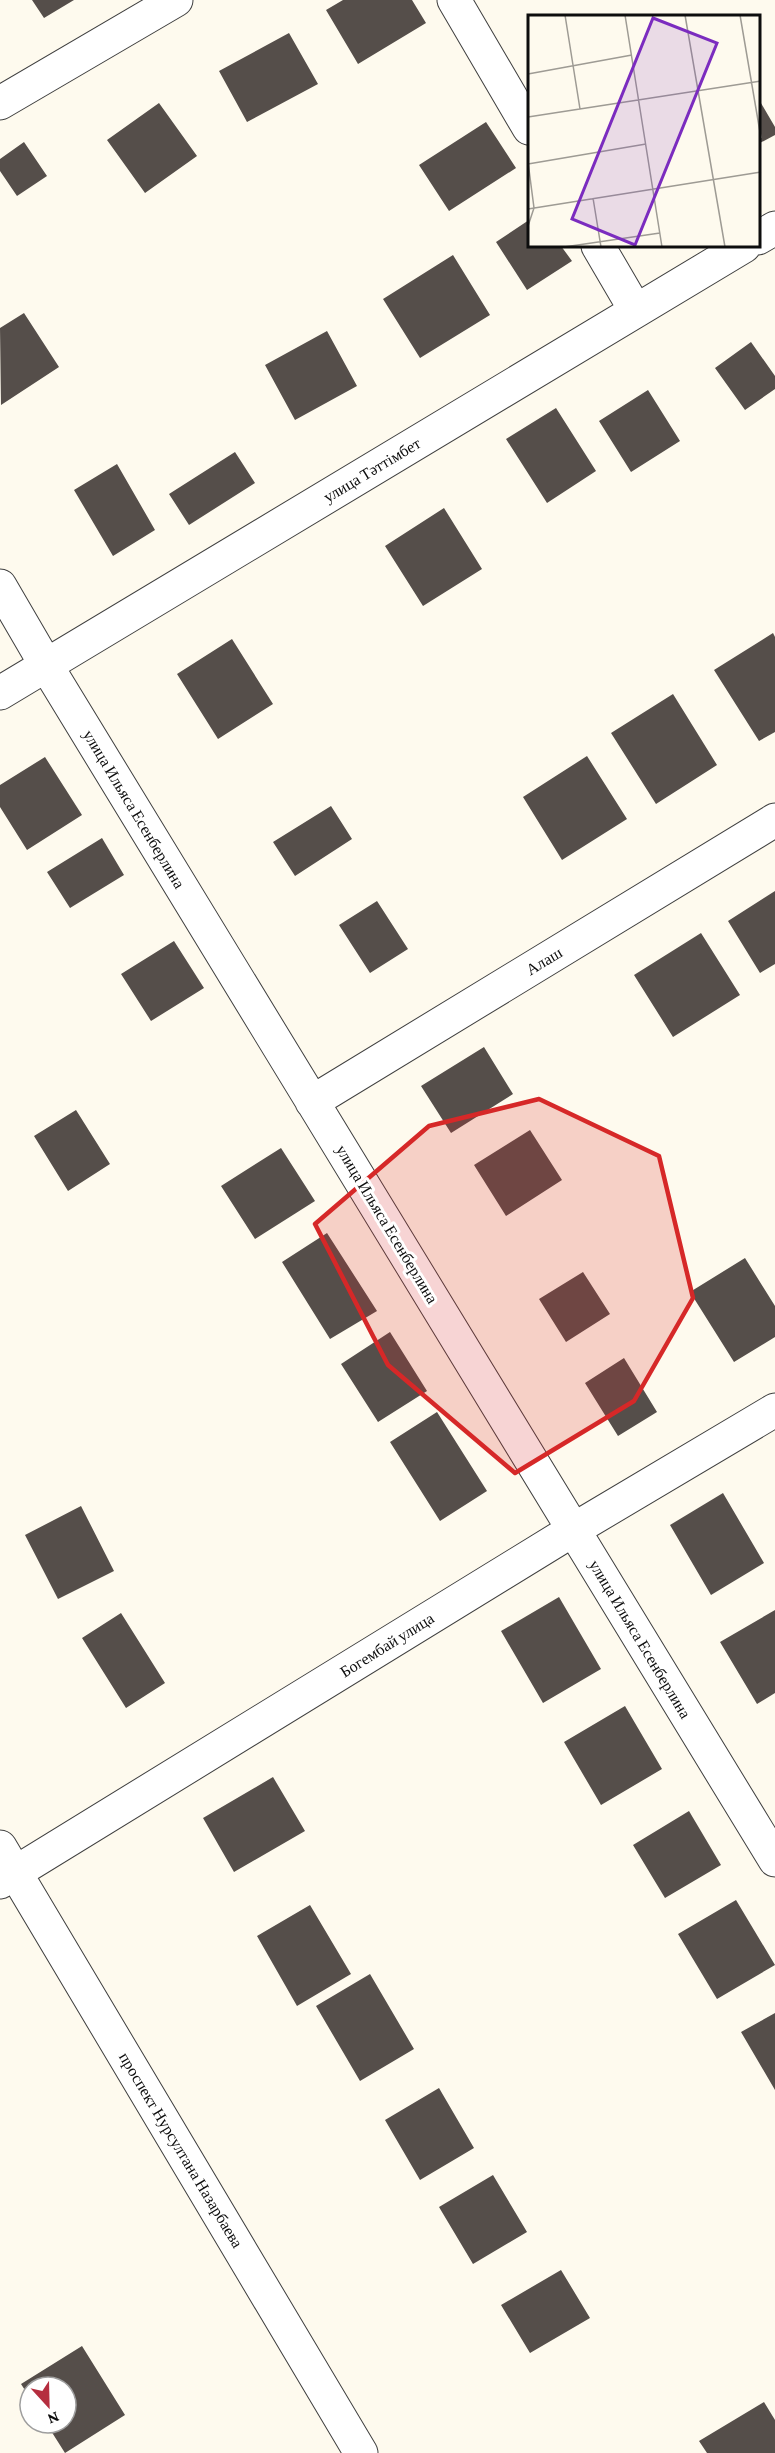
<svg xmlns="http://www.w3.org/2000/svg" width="775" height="2453" font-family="'Crimson Pro',serif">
  <rect width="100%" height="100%" fill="#fefaee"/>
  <!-- building -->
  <path fill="#554e4a" d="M32,0h42l-30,18z
    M343,0h69l14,23 -68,41 -32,-54z
    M289,33l29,51 -71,38 -28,-51z
    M758,98l17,29v8l-17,9z
    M159,103l38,53 -52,37 -38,-53z
    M486,122l30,46 -67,43 -30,-46z
    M24,142l23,34 -30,20 -17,-25v-12z
    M529,220v26h32l11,15 -45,29 -31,-48z
    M453,255l37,60 -70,43 -37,-59z
    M24,313l35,54 -58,38 -1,-77z
    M327,331l30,55 -62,34 -30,-55z
    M751,342l24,34v13l-30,21 -30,-42z
    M648,390l32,51 -49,31 -32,-51z
    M556,408l40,63 -49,32 -41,-64z
    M235,452l20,31 -66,42 -20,-31z
    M117,464l38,66 -42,26 -39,-66z
    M444,508l38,61 -59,37 -38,-60z
    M773,633l2,4v95l-16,9 -45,-71z
    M232,639l41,65 -55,35 -41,-65z
    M673,694l44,71 -61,39 -45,-71z
    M587,756l40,63 -65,41 -39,-63z
    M45,757l37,58 -55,35 -27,-43v-22z
    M331,806l21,33 -57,37 -22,-34z
    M102,838l22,37 -54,33 -23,-36z
    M775,891v73l-15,9 -32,-52z
    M377,901l31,48 -38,24 -31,-48z
    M701,933l39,62 -67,42 -39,-62z
    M174,941l30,47 -53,33 -30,-47z
    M484,1047l29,47 -62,39 -30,-47z
    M76,1110l34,54 -42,27 -34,-55z
    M530,1130l32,50 -56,36 -32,-51z
    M281,1148l34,53 -60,38 -34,-53z
    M327,1233l50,78 -47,28 -48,-77z
    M745,1258l30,48v31l-41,25 -44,-70z
    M583,1272l27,42 -44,28 -27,-43z
    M390,1332l37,59 -49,31 -37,-58z
    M624,1358l33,54 -39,24 -33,-53z
    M437,1412l50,79 -47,30 -50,-79z
    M723,1493l41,70 -53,32 -41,-70z
    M81,1506l33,65 -56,28 -33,-64z
    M559,1597l42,72 -58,34 -42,-72z
    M775,1610v83l-18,11 -37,-62z
    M121,1613l44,70 -39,25 -44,-70z
    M625,1706l37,63 -61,36 -37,-63z
    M273,1777l32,54 -71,41 -31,-54z
    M689,1811l32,54 -56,33 -32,-53z
    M736,1900l39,65 -58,34 -39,-65z
    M310,1905l41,69 -54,32 -40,-70z
    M370,1974l44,75 -54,32 -44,-75z
    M775,2013v77l-34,-58z
    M439,2088l35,60 -54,32 -35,-60z
    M493,2175l34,57 -54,32 -34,-57z
    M561,2270l29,48 -60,35 -29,-48z
    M82,2346l43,69 -60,38 -19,-30h20v-36h-36v11l-9,-14z
    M764,2402l11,18v33h-68l-8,-12z"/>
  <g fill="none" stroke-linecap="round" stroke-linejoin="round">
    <!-- street casing -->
    <g stroke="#404040" stroke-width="35">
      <path id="street" d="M454,0l75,128
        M0,103l176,-103
        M758,238l17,-10
        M598,246l38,65
        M0,586l46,79 729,1195
        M0,693l744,-447
        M312,1102l463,-282
        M0,1847l361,606
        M0,1882l573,-352 202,-120"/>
    </g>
    <!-- street -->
    <use href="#street" stroke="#fff" stroke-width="33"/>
  </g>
  <!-- marked area -->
  <path fill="#d62828" fill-opacity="0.2" stroke="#d62828" stroke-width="4.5" stroke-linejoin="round" d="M539,1099l120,57 34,142 -59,103 -119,72 -127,-108 -73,-141 114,-98z"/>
  <g text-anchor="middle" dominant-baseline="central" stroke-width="6" stroke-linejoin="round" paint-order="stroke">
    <!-- street labels -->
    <g font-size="16" fill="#0d0d0d" stroke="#fff">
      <text transform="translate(372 470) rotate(-31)">улица Тәттімбет</text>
      <text transform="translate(134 809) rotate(59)">улица Ильяса Есенберлина</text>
      <text transform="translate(544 961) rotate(-31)">Алаш</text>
      <text transform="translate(387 1224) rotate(59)">улица Ильяса Есенберлина</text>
      <text transform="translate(640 1639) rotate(59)">улица Ильяса Есенберлина</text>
      <text transform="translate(387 1645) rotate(-32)">Богембай улица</text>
      <text transform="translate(181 2150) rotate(59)">проспект Нурсултана Назарбаева</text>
    </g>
  </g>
  <!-- overview -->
  <g transform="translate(528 15)">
    <rect width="232" height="232" fill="#fefaee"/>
    <path fill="none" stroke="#9e9b94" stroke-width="1.5" d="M37,0l15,94M97,0l37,232M157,0l40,232M212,0l21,123M0,59l104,-19M0,102l233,-36M0,149l118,-20M65,183l8,49M0,194l233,-37M0,211l6,-18 -6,-46M36,232l96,-14"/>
    <path fill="#7b2cbf" fill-opacity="0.15" stroke="#7b2cbf" stroke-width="3" d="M125,3l64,25 -82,202 -63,-26z"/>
    <rect width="232" height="232" fill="none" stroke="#0d0d0d" stroke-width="3"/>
  </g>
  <!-- north arrow -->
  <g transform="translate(48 2405) rotate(158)"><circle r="28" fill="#ffffff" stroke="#9e9e9e" stroke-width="1.5"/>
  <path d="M0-4.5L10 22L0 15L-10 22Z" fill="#b52e3f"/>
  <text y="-9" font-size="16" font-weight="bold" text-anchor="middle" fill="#0d0d0d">N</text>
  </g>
</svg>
